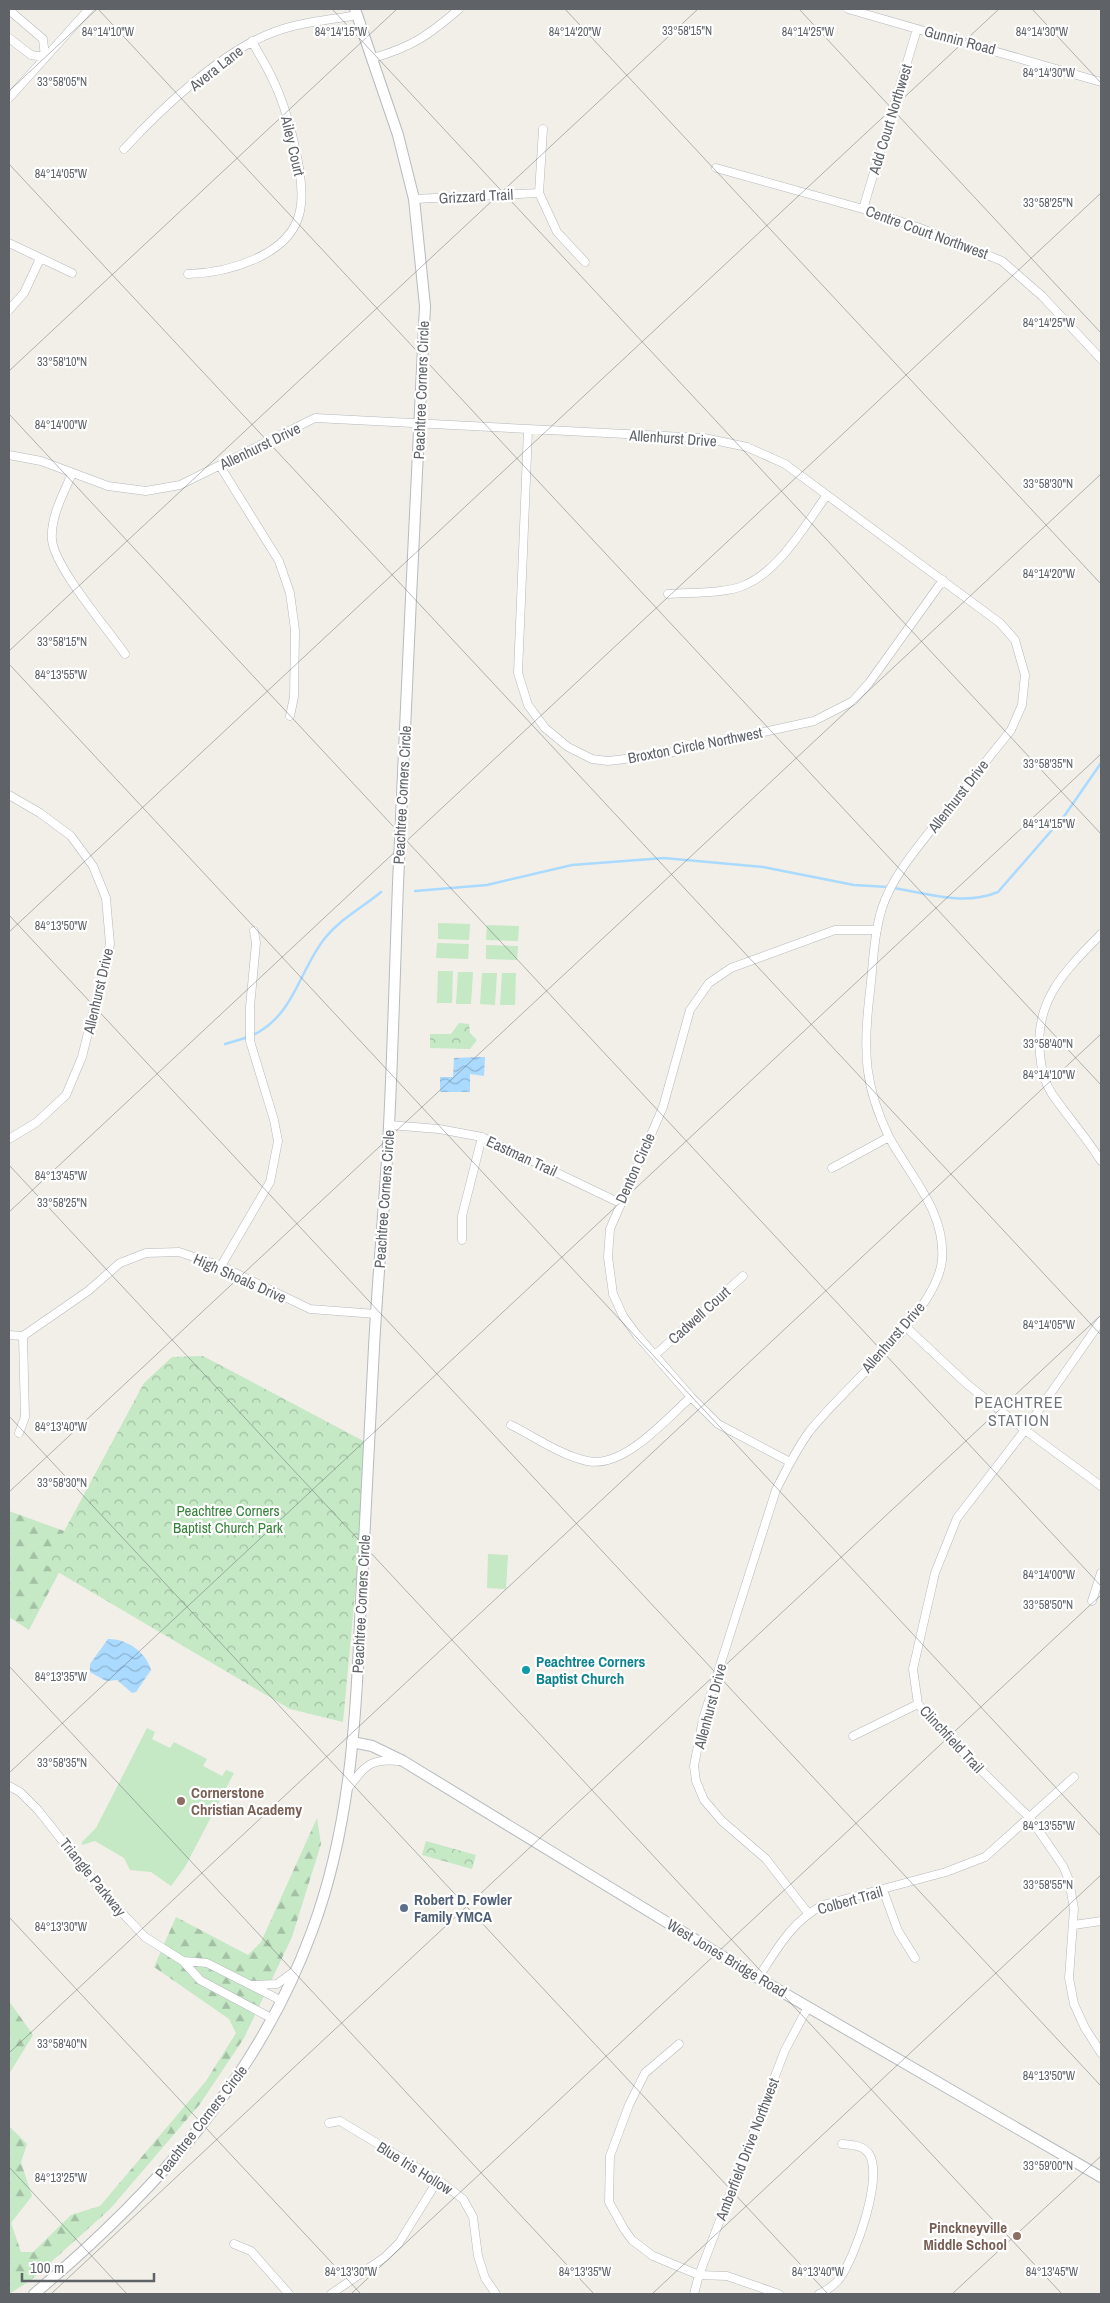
<svg xmlns="http://www.w3.org/2000/svg" width="1110" height="2303" font-family="'Archivo Narrow',sans-serif">
  <defs>
    <pattern id="forest-firs" width="22" height="20" patternUnits="userSpaceOnUse" patternTransform="scale(1.25)"><rect width="22" height="20" fill="#c5e8c5"/><path d="M5 1l3.5 6h-7zM16 11l3.5 6h-7z" fill="#a3c0a4"/></pattern>
    <pattern id="park-crowns" width="20" height="18" patternUnits="userSpaceOnUse" patternTransform="scale(1.25)"><rect width="20" height="18" fill="#c5e8c5"/><path d="M2 6a3 3 0 1 1 6 0M12 15a3 3 0 1 1 6 0" fill="none" stroke="#a3c0a4"/></pattern>
    <pattern id="water-waves" width="16" height="10" patternUnits="userSpaceOnUse" patternTransform="scale(1.25)"><rect width="16" height="10" fill="#aadaff"/><path d="M0 5q4-4 8 0t8 0" fill="none" stroke="#8eb4d2"/></pattern>
  </defs>
  <rect width="100%" height="100%" fill="#f1efe8"/>
  <!-- grass -->
  <path fill="#c5e8c5" d="M438,923l32,1 -1,16 -31,-1z
    M487,925l32,1 -1,15 -32,-1z
    M437,943l32,1 -1,15 -32,-1z
    M486,945l32,1 -1,14 -31,-1z
    M438,971h15l-1,32h-15z
    M458,972h15l-2,32h-15z
    M482,973h15l-2,32 -15,-1z
    M502,973h14l-1,32h-15z
    M488,1554l20,1 -2,34 -19,-1z
    M147,1728l8,4 -3,7 18,9 4,-6 33,17 -4,7 19,10 4,-6 8,3 -49,94 -14,19 -20,-14 -21,-2 -6,-12 -29,-17 -13,4v-3l14,-14z"/>
  <!-- forest -->
  <path fill="url(#forest-firs)" d="M9,1511l69,25 -49,94 -20,-13z
    M317,1818l4,26 -29,93 -48,101 -44,66 -90,105 -79,71 -22,14v-168l18,18 -6,18 11,34 -21,27 10,29h12l38,-37 29,-9 106,-125 30,-48 -7,-14 -75,-52 22,-50 72,38 13,-13z
    M9,2001l24,34 -24,39z"/>
  <!-- park -->
  <path fill="url(#park-crowns)" d="M459,1023l10,1 1,9 7,7 -7,9 -40,-1v-14h21z
    M203,1356l166,88 -26,278 -53,-13 -244,-144 98,-182 28,-26z
    M426,1841l50,14 -4,14 -50,-14z"/>
  <!-- water -->
  <path fill="url(#water-waves)" d="M481,1057h4l-1,19 -14,-2v18h-30v-15h13l1,-19z
    M108,1639c18,-1 39,14 43,31l-15,22 -4,1 -15,-13 -11,1 -16,-9v-8z"/>
  <g fill="none" stroke-linecap="round" stroke-linejoin="round">
    <!-- stream -->
    <path stroke="#aadaff" stroke-width="2.5" d="M894,888c35,6 70,18 104,4l67,-77 36,-52
      M415,891l72,-6 85,-20 92,-7 99,9 91,18 34,2
      M225,1044c10,-3 23,-6 32,-11 38,-21 43,-64 68,-95 16,-20 37,-30 56,-46"/>
    <!-- street casing -->
    <g stroke="#b5b8bc" stroke-width="9">
      <path id="street" d="M848,9l253,73
        M9,10l34,29 2,18 -14,-2 -22,-17
        M373,58c39,-11 56,-23 86,-49
        M9,98l80,-89
        M543,129l-4,64 18,39 28,30
        M124,149c38,-41 98,-98 150,-117 26,-10 56,-12 83,-17
        M716,168l147,41 57,19 82,33 40,35 59,63
        M414,199l125,-6
        M863,209l54,-180
        M9,243l63,30
        M188,274c39,-1 103,-18 112,-63 7,-32 -13,-103 -28,-133 -6,-13 -14,-25 -20,-37
        M9,310l15,-17 16,-34
        M528,430l-10,243 10,32 17,23 23,19 24,12 16,2 51,-6 155,-34 39,-20 16,-18 74,-103
        M9,455l32,6 67,25 38,5 34,-6 135,-67 389,20 43,9 38,17 215,159 15,17 10,35 -3,30 -11,25c-24,30 -48,60 -72,90 -21,27 -46,55 -57,88 -9,29 -9,62 -13,92 -6,54 -4,87 20,137 21,39 57,75 53,123 -5,53 -99,128 -133,172 -13,18 -23,38 -33,58l-73,229 -9,47 2,15 8,19 18,21 44,38 42,54
        M220,466l59,95 11,32 5,37 -1,67 -4,19
        M72,474c-9,20 -22,44 -20,66 3,28 55,88 73,114
        M668,594c23,-2 57,0 77,-9 35,-15 60,-60 82,-90
        M9,795l31,18 31,23 22,30 13,32 4,46 -28,113 -16,38 -29,27 -28,17
        M1101,934c-35,36 -67,66 -61,120 1,14 4,28 12,40 16,23 34,43 49,67
        M389,1125l50,4 43,8 138,66
        M832,1168l57,-31
        M462,1240v-24l20,-79
        M221,1266l49,-84 8,-41 -4,-21 -24,-79v-34l6,-64 -2,-12
        M1101,1321l-76,109 -68,88 -22,55 -22,96 5,35 28,32 84,82 33,48 6,14 5,29 -5,69 5,26 11,24 16,25
        M906,1327l62,58 57,45 76,56
        M9,1335l14,1 65,-45 32,-28 26,-10 33,-1 42,14 89,43 66,5
        M655,1355l88,-79
        M511,1425c24,12 49,30 76,36 37,8 79,-42 104,-64
        M19,1433l6,-16 -2,-81
        M790,1462l-72,-38 -27,-27 -54,-62 -14,-19 -10,-22 -5,-37 2,-28 53,-122 27,-97 19,-27 22,-15 104,-38h42
        M1092,1601l9,-28
        M853,1736l65,-32
        M9,1786l11,6 18,18 69,87 38,40 38,24 17,19 73,39
        M348,1788c17,-22 22,-30 51,-27
        M883,1890l15,41 17,27
        M1074,1925l27,-4
        M183,1961l24,2 75,38
        M758,1978c19,-29 34,-57 65,-73l123,-33 39,-15 89,-80
        M251,1985l26,-1 18,-13
        M679,2044l-34,29 -16,32 -19,51 -1,46 15,27 8,11 21,16 46,19 28,1 52,18
        M329,2123l11,-2 98,59 25,19 10,18 5,39 7,22 11,16
        M234,2244l17,7 38,43
        M331,2294l54,-37 14,-14 39,-63
        M694,2294l5,-19 86,-225 23,-43
        M819,2294c8,-4 16,-9 21,-16 15,-21 44,-101 29,-124 -6,-9 -17,-9 -27,-10"/>
    </g>
    <!-- secondary casing -->
    <g stroke="#b6babf" stroke-width="12">
      <path id="secondary" d="M352,1742l20,4 31,15 355,217 343,199
        M34,2294c118,-99 224,-215 278,-363 37,-99 44,-206 48,-310 4,-92 9,-183 14,-274 4,-74 11,-147 15,-221 4,-80 6,-161 9,-242 8,-193 18,-385 27,-578l-11,-107 -16,-64 -43,-126"/>
    </g>
    <!-- street -->
    <use href="#street" stroke="#fff" stroke-width="8"/>
    <!-- secondary -->
    <use href="#secondary" stroke="#fff" stroke-width="10"/>
  </g>
  <!-- ticks -->
  <path fill="none" stroke="#5f6368" stroke-width="1" stroke-opacity="0.45" d="M98,9l1003,1076M332,9l769,825M565,9l536,575M799,9l302,324M1032,9l69,74M9,91l88,-82M9,164l1092,1171M9,371l388,-362M9,414l1092,1172M9,651l689,-642M9,664l1092,1172M9,915l1092,1171M9,932l990,-923M9,1165l1053,1129M9,1212l1092,-1019M9,1416l819,878M9,1492l1092,-1018M9,1666l585,628M9,1773l1092,-1019M9,1917l352,377M9,2053l1092,-1019M9,2167l118,127M51,2294l1050,-979M351,2294l750,-699M652,2294l449,-419M952,2294l149,-138"/>
  <!-- markers -->
  <circle fill="#0f9aa8" stroke="#fff" stroke-width="2" cx="526" cy="1670" r="5"/>
  <g fill="#8d6e63" stroke="#fff" stroke-width="2">
    <circle cx="181" cy="1801" r="5"/>
    <circle cx="1017" cy="2236" r="5"/>
  </g>
  <circle fill="#5c6f8a" stroke="#fff" stroke-width="2" cx="404" cy="1908" r="5"/>
  <g text-anchor="middle" dominant-baseline="central" stroke-width="4.5" stroke-linejoin="round" paint-order="stroke">
    <!-- street labels -->
    <g font-size="15" fill="#5f6368" stroke="#fff">
      <text transform="translate(960 40) rotate(15)">Gunnin Road</text>
      <text transform="translate(216 68) rotate(-38)">Avera Lane</text>
      <text transform="translate(890 119) rotate(-73)">Add Court Northwest</text>
      <text transform="translate(293 146) rotate(77)">Ailey Court</text>
      <text transform="translate(476 196) rotate(-3)">Grizzard Trail</text>
      <text transform="translate(927 232) rotate(20)">Centre Court Northwest</text>
      <text transform="translate(421 390) rotate(-88)">Peachtree Corners Circle</text>
      <text transform="translate(673 438) rotate(4)">Allenhurst Drive</text>
      <text transform="translate(260 446) rotate(-26)">Allenhurst Drive</text>
      <text transform="translate(695 745) rotate(-11)">Broxton Circle Northwest</text>
      <text transform="translate(402 795) rotate(-87)">Peachtree Corners Circle</text>
      <text transform="translate(958 796) rotate(-52)">Allenhurst Drive</text>
      <text transform="translate(98 991) rotate(-77)">Allenhurst Drive</text>
      <text transform="translate(522 1156) rotate(25)">Eastman Trail</text>
      <text transform="translate(635 1168) rotate(-66)">Denton Circle</text>
      <text transform="translate(384 1199) rotate(-86)">Peachtree Corners Circle</text>
      <text transform="translate(240 1278) rotate(24)">High Shoals Drive</text>
      <text transform="translate(699 1315) rotate(-42)">Cadwell Court</text>
      <text transform="translate(893 1337) rotate(-49)">Allenhurst Drive</text>
      <text transform="translate(361 1604) rotate(-87)">Peachtree Corners Circle</text>
      <text transform="translate(710 1706) rotate(-75)">Allenhurst Drive</text>
      <text transform="translate(952 1739) rotate(47)">Clinchfield Trail</text>
      <text transform="translate(93 1877) rotate(51)">Triangle Parkway</text>
      <text transform="translate(850 1900) rotate(-16)">Colbert Trail</text>
      <text transform="translate(727 1958) rotate(31)">West Jones Bridge Road</text>
      <text transform="translate(201 2122) rotate(-52)">Peachtree Corners Circle</text>
      <text transform="translate(747 2149) rotate(-69)">Amberfield Drive Northwest</text>
      <text transform="translate(415 2168) rotate(32)">Blue Iris Hollow</text>
    </g>
    <!-- park labels -->
    <g font-size="15" fill="#348238" stroke="#fff">
      <text x="228" y="1510">Peachtree Corners<tspan x="228" dy="17">Baptist Church Park</tspan></text>
    </g>
    <!-- culture labels -->
    <g font-size="15" font-weight="bold" fill="#0d838f" stroke="#fff" text-anchor="start">
      <text x="536" y="1661">Peachtree Corners<tspan x="536" dy="17">Baptist Church</tspan></text>
    </g>
    <!-- education labels -->
    <g font-size="15" font-weight="bold" fill="#785e54" stroke="#fff" text-anchor="start">
      <text x="191" y="1792">Cornerstone<tspan x="191" dy="17">Christian Academy</tspan></text>
      <text x="1007" y="2227" text-anchor="end">Pinckneyville<tspan x="1007" dy="17">Middle School</tspan></text>
    </g>
    <!-- service labels -->
    <g font-size="15" font-weight="bold" fill="#4e5e75" stroke="#fff" text-anchor="start">
      <text x="414" y="1899">Robert D. Fowler<tspan x="414" dy="17">Family YMCA</tspan></text>
    </g>
    <!-- neighbourhood labels -->
    <g font-size="16" letter-spacing="1" fill="#70757a" stroke="#fff">
      <text x="1019" y="1402">PEACHTREE<tspan x="1019" dy="18">STATION</tspan></text>
    </g>
  </g>
  <g font-size="12" text-anchor="middle" fill="#5f6368" stroke="#fff" stroke-width="4.5" stroke-linejoin="round" paint-order="stroke">
    <text x="687" y="35">33°58'15"N</text>
    <text x="341" y="36">84°14'15"W</text>
    <text x="575" y="36">84°14'20"W</text>
    <text x="808" y="36">84°14'25"W</text>
    <text x="1042" y="36">84°14'30"W</text>
    <text x="108" y="36">84°14'10"W</text>
    <text x="1049" y="77">84°14'30"W</text>
    <text x="62" y="86">33°58'05"N</text>
    <text x="61" y="178">84°14'05"W</text>
    <text x="1048" y="207">33°58'25"N</text>
    <text x="1049" y="327">84°14'25"W</text>
    <text x="62" y="366">33°58'10"N</text>
    <text x="61" y="429">84°14'00"W</text>
    <text x="1048" y="488">33°58'30"N</text>
    <text x="1049" y="578">84°14'20"W</text>
    <text x="62" y="646">33°58'15"N</text>
    <text x="61" y="679">84°13'55"W</text>
    <text x="1048" y="768">33°58'35"N</text>
    <text x="1049" y="828">84°14'15"W</text>
    <text x="61" y="930">84°13'50"W</text>
    <text x="1048" y="1048">33°58'40"N</text>
    <text x="1049" y="1079">84°14'10"W</text>
    <text x="61" y="1180">84°13'45"W</text>
    <text x="62" y="1207">33°58'25"N</text>
    <text x="1049" y="1329">84°14'05"W</text>
    <text x="61" y="1431">84°13'40"W</text>
    <text x="62" y="1487">33°58'30"N</text>
    <text x="1049" y="1579">84°14'00"W</text>
    <text x="1048" y="1609">33°58'50"N</text>
    <text x="61" y="1681">84°13'35"W</text>
    <text x="62" y="1767">33°58'35"N</text>
    <text x="1049" y="1830">84°13'55"W</text>
    <text x="1048" y="1889">33°58'55"N</text>
    <text x="61" y="1931">84°13'30"W</text>
    <text x="62" y="2048">33°58'40"N</text>
    <text x="1049" y="2080">84°13'50"W</text>
    <text x="1048" y="2170">33°59'00"N</text>
    <text x="61" y="2182">84°13'25"W</text>
    <text x="351" y="2276">84°13'30"W</text>
    <text x="585" y="2276">84°13'35"W</text>
    <text x="818" y="2276">84°13'40"W</text>
    <text x="1052" y="2276">84°13'45"W</text>
  </g>
  <!-- border -->
  <rect width="1110" height="2303" fill="none" stroke="#5f6368" stroke-width="20"/>
  <!-- scale -->
  <path d="M22 2273v8h132v-8" fill="none" stroke="#5f6368" stroke-width="2.5"/>
  <text x="30" y="2273" font-size="15" fill="#5f6368" stroke="#ffffff" stroke-width="4" paint-order="stroke">100 m</text>
</svg>
